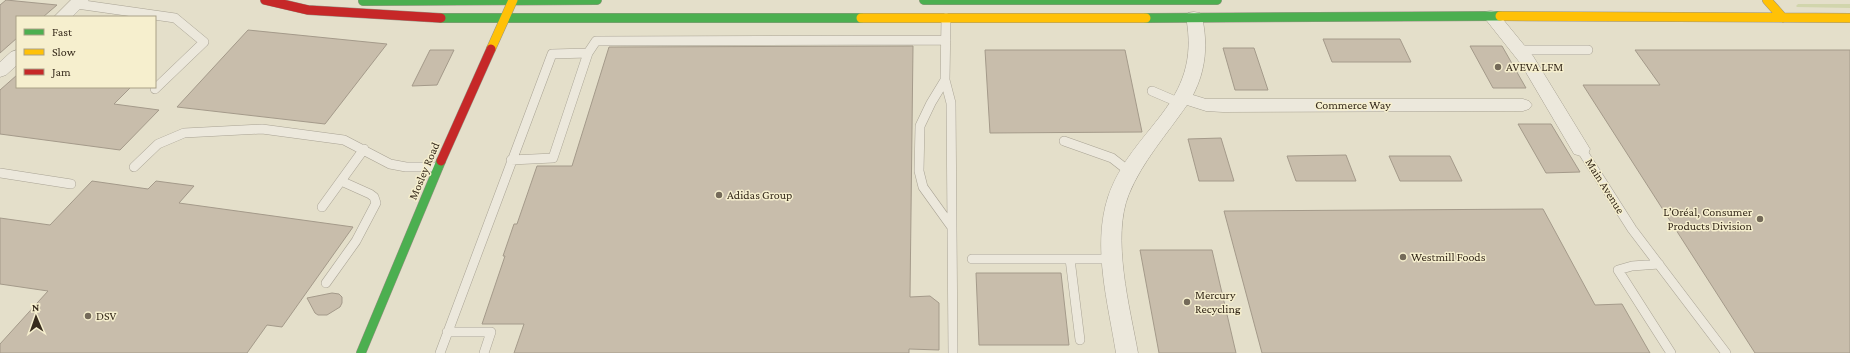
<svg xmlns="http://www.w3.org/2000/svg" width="1850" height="353" font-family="'Crimson Pro',serif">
  <rect width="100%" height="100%" fill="#e4dfca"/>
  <!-- green -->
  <path fill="#d1d5ac" d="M1798,4h52v4l-53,-1 -1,-1z"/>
  <!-- building -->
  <path fill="#c8bdab" stroke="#a49a8a" d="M6,0l51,5 -14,12h-26v21l-17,15v-48z
    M248,30l139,14 -62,80 -148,-17z
    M1323,39h77l11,23h-79z
    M913,46l-3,251 20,-1 9,7v47l-30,-1v4h-395l10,-29h-42l23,-68h-2l11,-32h3l20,-58h35l37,-119z
    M1470,46h32l24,42h-33z
    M1223,48h31l14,42h-33z
    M430,50h24l-17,35 -25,1z
    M985,50h140l17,82 -152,1z
    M1635,50h215v303h-95l-172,-268h77z
    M17,75v12h114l-17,17 45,6 -39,40 -120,-16v-44z
    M1518,124h33l29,48 -34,1z
    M1221,138l13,43h-35l-11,-42z
    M1346,155l10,26h-60l-9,-25z
    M1389,156h61l12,25h-62z
    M92,181l56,8 8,-8 38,5 -15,17 174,24 -71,100 -15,-2 -20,28h-247v-9l48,-53 -48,-7v-66l50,7z
    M1543,209l52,96 27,-1 28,49h-388l-38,-142z
    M1140,250h72l24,103h-77z
    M976,273h85l8,72h-90z
    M332,293l7,1 3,3v6l-2,4 -13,8h-9l-3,-2 -8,-15z"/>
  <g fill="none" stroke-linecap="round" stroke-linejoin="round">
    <!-- lane casing -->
    <g stroke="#a9a394" stroke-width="10">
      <path id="lane" d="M77,4l98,14 29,24 -49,47
        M946,18l-1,62 6,23 2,250
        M1517,50h71
        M945,80l-14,23 -11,23 -1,45 4,16 28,39
        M1152,91l28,12
        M1064,141l48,17 18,14
        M1581,149l51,80 94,124
        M511,160l42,-2 35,-105
        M134,167l24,-23 26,-11 78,-4 82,11 46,24 16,3h32
        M0,173l71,11
        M322,207l42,-58
        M972,259h141
        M1070,259l10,81
        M1659,264l-27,2 -14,4 53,83
        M326,283l30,-42 20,-38 -2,-6 -4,-3 -29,-13
        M447,332h44l-7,21
        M440,353l112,-299 36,-1 8,-12 350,-1"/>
    </g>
    <!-- street casing -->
    <g stroke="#a9a394" stroke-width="1">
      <path id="street" d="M71,0h18l-17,17h-18z
        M1491,11l6,1 36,44 57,93 -2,5 -7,2 -7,-2 -53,-90 -38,-48 2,-4z
        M1194,12l6,1 2,4c6,27 4,53 -9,78l13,4h317l6,2 3,4 -3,4 -6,2 -300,1 -17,-1 -19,-6c-20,29 -45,57 -58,89 -18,43 1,114 9,159h-22c-8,-50 -24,-107 -8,-156 24,-71 95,-92 78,-180l2,-4z
        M17,50v15l-11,10 -6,2v-15l11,-10z"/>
    </g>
    <!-- fast casing -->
    <g stroke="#989284" stroke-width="10">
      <path id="fast" d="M924,0h293
        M363,1l234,-1
        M441,18h420
        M1146,18l354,-2
        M361,353l80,-192"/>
    </g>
    <!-- slow casing -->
    <g stroke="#989284" stroke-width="10">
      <path id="slow" d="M1767,0l16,18
        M1500,16l350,2
        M861,18h285
        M491,49l22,-49"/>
    </g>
    <!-- jam casing -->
    <g stroke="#989284" stroke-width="10">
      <path id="jam" d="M265,0l43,10 133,8
        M441,161l50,-112"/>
    </g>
    <!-- lane -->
    <use href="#lane" stroke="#ece8dc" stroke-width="9"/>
    <!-- street -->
    <use href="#street" fill="#ece8dc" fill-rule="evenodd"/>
    <!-- fast -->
    <use href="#fast" stroke="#4caf50" stroke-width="9"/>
    <!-- slow -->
    <use href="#slow" stroke="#ffc107" stroke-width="9"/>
    <!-- jam -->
    <use href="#jam" stroke="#c62828" stroke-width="9"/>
  </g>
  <!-- markers -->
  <g fill="#746a59" stroke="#f6efce" stroke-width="1.5">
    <circle cx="1498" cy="67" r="4"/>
    <circle cx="719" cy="195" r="4"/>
    <circle cx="1760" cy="219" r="4"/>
    <circle cx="1403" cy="257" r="4"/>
    <circle cx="1187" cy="302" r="4"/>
    <circle cx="88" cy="316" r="4"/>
  </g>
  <g text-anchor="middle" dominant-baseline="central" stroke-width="3" stroke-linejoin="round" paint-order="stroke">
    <!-- poi labels -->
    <g font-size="12" fill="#372b1c" stroke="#f6efce" text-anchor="start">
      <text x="1506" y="67">AVEVA LFM</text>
      <text x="727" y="195">Adidas Group</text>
      <text x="1752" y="212" text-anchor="end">L’Oréal, Consumer<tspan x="1752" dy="14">Products Division</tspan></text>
      <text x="1411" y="257">Westmill Foods</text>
      <text x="1195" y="295">Mercury<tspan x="1195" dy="14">Recycling</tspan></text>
      <text x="96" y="316">DSV</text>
    </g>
    <!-- street labels -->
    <g font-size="12" fill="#372b1c" stroke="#f6efce">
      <text x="1353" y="105">Commerce Way</text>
      <text transform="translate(424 171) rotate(-67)">Mosley Road</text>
      <text transform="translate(1605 186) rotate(58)">Main Avenue</text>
    </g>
  </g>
  <!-- legend -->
  <rect x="16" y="16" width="140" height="72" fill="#f6efce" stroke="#aaa187"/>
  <rect x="24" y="29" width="20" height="6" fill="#4caf50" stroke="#aaa187"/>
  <text x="52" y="36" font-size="12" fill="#372b1c">Fast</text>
  <rect x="24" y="49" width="20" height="6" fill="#ffc107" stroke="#aaa187"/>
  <text x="52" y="56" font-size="12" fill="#372b1c">Slow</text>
  <rect x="24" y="69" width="20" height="6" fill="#c62828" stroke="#aaa187"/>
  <text x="52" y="76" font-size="12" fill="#372b1c">Jam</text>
  <!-- north arrow -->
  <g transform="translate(36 317) rotate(358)" stroke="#f6efce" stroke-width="3" paint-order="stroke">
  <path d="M0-3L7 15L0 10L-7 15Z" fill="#372b1c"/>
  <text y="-6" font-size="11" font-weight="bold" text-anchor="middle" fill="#372b1c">N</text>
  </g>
</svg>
